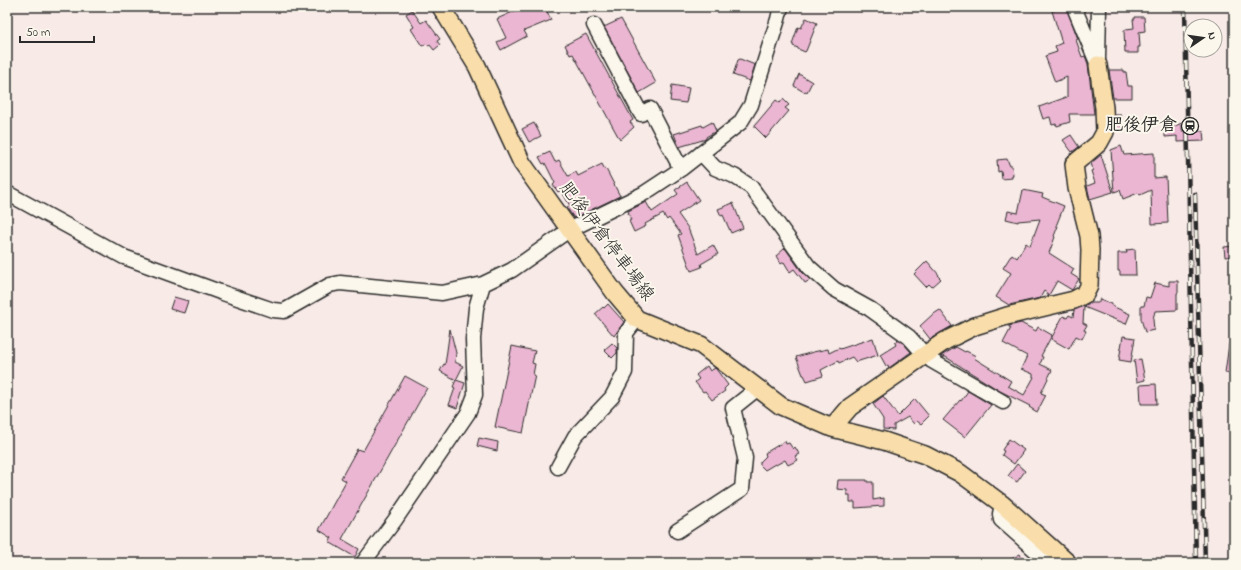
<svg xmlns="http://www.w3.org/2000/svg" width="1241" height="570" font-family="'Indie Flower','Klee One',sans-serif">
  <rect width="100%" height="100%" fill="#f8eae7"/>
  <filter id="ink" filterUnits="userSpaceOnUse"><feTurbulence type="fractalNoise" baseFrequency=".025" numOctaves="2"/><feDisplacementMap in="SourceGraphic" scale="8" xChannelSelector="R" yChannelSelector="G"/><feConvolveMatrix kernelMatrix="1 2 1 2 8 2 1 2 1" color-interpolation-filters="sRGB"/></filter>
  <g filter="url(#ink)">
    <!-- building -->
    <path fill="#ebb6d2" stroke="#2b2b2b" d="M515,7h30l6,13 -27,11 3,5 -26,14 -4,-8 9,-4 -9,-19 20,-9z
      M1064,7h2l12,32 -2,1 6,17 3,-1 3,8 6,50h-25l1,8 -13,4 -1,-2 -4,1 -2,-8 -7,2 -4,-12 28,-10v-20l-12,5 -10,-26 12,-4 -2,-6 7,-3 -10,-32z
      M412,10l9,13 5,-3 14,19 -3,2 3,4 -6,5 -4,-5 -2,1 -2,-2 -4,2 -11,-17 3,-2 -8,-13z
      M1135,17h9l1,14 -6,1 1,15h-2v6h-13l-1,-23h2v-1l8,-1 -1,-9h2z
      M806,18l11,5 -11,28 -1,1 -7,-3v-1l-5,-2v-2h-1l6,-17 3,1z
      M621,19l35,64 -17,10 -35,-66z
      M586,34l47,86 -3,2 4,5 -14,13 -47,-86 -3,1 -5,-10z
      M740,59l15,6 -5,16 -17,-6 5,-15z
      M1109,70h15v2h2l2,14h4v12h-19z
      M799,74l13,8 -5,10 -2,-1 -1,1 -10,-6z
      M672,85l17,3 -3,15 -16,-2z
      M783,99l6,6 -4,3 4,3 -23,27 -11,-11v-2l21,-25 4,3z
      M1114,115h7l1,15 -7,1z
      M712,122l4,9 -10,6v2l-27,8 -5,-13 28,-9 1,2z
      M534,123l7,13 -12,6 -7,-13z
      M1182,123v8h21l1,10 -27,1v-6l-12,1v-7z
      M1071,135l8,12 -7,5 -9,-12z
      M1121,146l3,9 30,-2v25l12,-1 2,46 -16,1 -1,-34 -11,5 -2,-2 -15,6 -3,-9 -6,2 -3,-42z
      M550,152l5,10 4,-2 9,16 8,-4 2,4 24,-12 3,6 1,-1 14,27 -46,22 -7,-10 3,-2 -9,-16 -3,2 -5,-7 2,-2 -10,-20 -2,1 -4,-7z
      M1101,155l12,37 -23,7 -3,-13 8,-3 -4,-12 2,-1 -2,-7z
      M1007,159l3,7h2l1,9h-1v3l-10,1 -1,-8 -3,1 -1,-12z
      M687,182l12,18 -21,14 10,14 10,26 15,-9 5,9 -17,10 1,3 -11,4 -13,-36 3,-1 -12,-16 -2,2 -4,-6 -18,10 1,2 -12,6 -5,-11 2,-1 -3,-7h1l-1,-2 18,-9 6,10 26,-18 -3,-4z
      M1023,190l20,4 -1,3 22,9 -8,20h2l-4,10 1,1 -6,16 25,16 -3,5 8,5 -7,11 -15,-9 -8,14 -5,-4 -4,7 -31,7 -13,-8 15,-24 -8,-5 9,-14 5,4 9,-15 4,3 10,-27 -22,2v1l-12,-3 2,-8 10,2z
      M733,203l10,25 -12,5 -8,-18 -2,1 -3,-7z
      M1234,246v10l-9,1 -1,-10z
      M785,248l17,24 8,8 -5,3 -11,-14 -4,3 -6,-10 -3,2 -5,-8z
      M1135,249l1,26h-16v-4h-2v-18h9l-1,-3z
      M927,261l12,14 -1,1 3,3 -9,8 -3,-3 -3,3 -12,-13z
      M1169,281h9v12h-1v17l-22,1 -2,8 1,11 -9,2 -4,-13v-13h3l2,-9 4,1 5,-15 14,3z
      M174,297l14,4 -4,12 -14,-4z
      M1100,299l12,5v2l18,8 -4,10 -42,-17 -1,16 4,2 -3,5 2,1 -4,8 -6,-3 -7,13 -18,-10 12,-23 4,2 2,-3 4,2 1,-7 16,-7h8z
      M608,304l16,18 -10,14 -19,-22 8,-7 1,1z
      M940,310l12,16 -22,13 -10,-13 12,-11z
      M1021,323l15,8 2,-4 14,8 -11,21 2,1 -3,7 12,6 -11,23 5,2 -9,17 -8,-5 1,-1 -30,-15 -56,-35v2l-3,-2 15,-9 9,5 1,-1 10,5 -2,2 37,23 -3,5 16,9 10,-18h-1v-3l-12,-5 6,-13 -24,-13 8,-15 -2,-1v-1z
      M450,329l6,24 -1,9 8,4 -7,14 -16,-9 4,-7 1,1z
      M1123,336l12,2 -4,24 -12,-2z
      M873,338l5,17 -22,7 -4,-5 -13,6 -1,-2 -17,9 2,6 -16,5 -3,-6h-1l-7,-18 17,-5 15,-3 1,4 10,-5 1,1z
      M897,340l6,3 8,9 -22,16 -1,-3 -2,1 -6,-11 16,-10 -1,-2 3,-2z
      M612,343l5,5v5l-5,5 -8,-8z
      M1229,344l5,1v29l-9,-1z
      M512,346l23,5 -3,12 3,1 -2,11h2l-12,58 -28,-6z
      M1141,359l4,21 -8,2 -3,-22z
      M707,366l3,5 5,-3 1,1 12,16 -4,4 1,2 -13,9 -7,-9 -2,1 -8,-10 4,-3 -3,-4z
      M405,376l22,12 -85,151 17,10 -4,8 -26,-15 3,-4 -13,-8 27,-49 -5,-3 16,-29 6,2z
      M456,380l9,3 -8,25 -8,-3 6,-17 -2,-1z
      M1156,384l1,20h-16l-1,-19z
      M968,391l23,14 -26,32 -22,-17 17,-20 1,1z
      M883,396l15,20 17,-17 14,17 -8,8 -4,-3 -3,3 -6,-7 -14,8v5l-11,-1v-10l-10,-15z
      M479,438l19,4 -1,9 -20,-5z
      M1009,439l15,11 -10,14 -12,-9 2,-4 -2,-1z
      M785,441l1,3 3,-1 4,6 2,-2 4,7 -4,2 3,4 -10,5 -3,-5 -9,5 -1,-1 -10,6 -5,-5v-3l6,-6 -1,-3z
      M1017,464l8,7 -8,11 -9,-6z
      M838,480h29v2h6v18l11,-2v8l-29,2v-6h-5v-7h-3v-5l-10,-1z
      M1020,554l5,9h-20z"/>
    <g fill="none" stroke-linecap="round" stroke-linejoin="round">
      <!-- minor casing -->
      <g stroke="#2b2b2b" stroke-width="17">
        <path id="minor" d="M1074,7l24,58
          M594,25l47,89 9,-5 31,60
          M1098,59l1,-52
          M701,153l14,15 19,8 17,11 58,80 25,22 36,20 39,28 16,18 7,6 71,41
          M7,193l117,64 96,35 53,18 11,1 46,-26 10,-2 102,10 41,-9 29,-14 57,-40 74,-36 38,-25 59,-46 11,-18 27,-86 3,-12
          M558,467l17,-31 37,-39 13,-25 1,-39 11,-14
          M1002,504l-2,10 1,6 43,38 4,5
          M677,531l65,-42 3,-31 -12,-50 25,-20
          M363,563l32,-43 73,-107 7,-18 -2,-56 3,-31 7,-24"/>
      </g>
      <!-- major casing -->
      <g stroke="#2b2b2b" stroke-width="20">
        <path id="major" d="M441,7l36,59 45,97 93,130 22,26 64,26 80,61 51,22 52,13 41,14 35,18 42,31 66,59
          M832,428l18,-21 95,-66 30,-15 32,-10 67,-16 11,-6 4,-8 1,-36 -1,-14 -12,-48 -3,-24 25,-21 6,-11 -1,-24 -6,-43"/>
      </g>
      <!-- minor -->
      <use href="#minor" stroke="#fbf7ec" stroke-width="14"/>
      <!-- major -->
      <use href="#major" stroke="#f9deab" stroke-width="17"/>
      <!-- rail casing -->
      <g stroke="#2b2b2b" stroke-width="4.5">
        <path id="rail" d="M1185,7l11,556
          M1195,194l10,369"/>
      </g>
      <!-- rail -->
      <use href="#rail" stroke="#fbf7ec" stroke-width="3" stroke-dasharray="9" stroke-linecap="butt"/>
    </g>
  </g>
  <!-- icons -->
  <defs>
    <g id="station-ring" transform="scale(0.9)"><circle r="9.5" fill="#fbf7ec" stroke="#2b2b2b" stroke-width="1.5"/><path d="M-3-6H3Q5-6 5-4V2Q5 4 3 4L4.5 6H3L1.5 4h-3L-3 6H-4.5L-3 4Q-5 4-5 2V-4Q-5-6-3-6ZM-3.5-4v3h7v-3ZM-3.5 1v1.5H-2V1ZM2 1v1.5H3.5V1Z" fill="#2b2b2b"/></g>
  </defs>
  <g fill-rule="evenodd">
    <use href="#station-ring" x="1190" y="126"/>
  </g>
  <g text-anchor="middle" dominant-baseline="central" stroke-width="4" stroke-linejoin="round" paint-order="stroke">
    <!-- poi labels -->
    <g font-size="18" font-weight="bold" fill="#2b2b2b" stroke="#fbf7ec" text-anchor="end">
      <text x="1177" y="126">肥後伊倉</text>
    </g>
    <!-- street labels -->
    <g font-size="18" fill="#2b2b2b" stroke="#fbf7ec">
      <text transform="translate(606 242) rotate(53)">肥後伊倉停車場線</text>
    </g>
  </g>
  <!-- margin -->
  <rect width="1241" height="570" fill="none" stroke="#fbf7ec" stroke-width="24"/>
  <rect x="12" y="12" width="1217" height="546" fill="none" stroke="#2b2b2b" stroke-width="1.5" filter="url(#ink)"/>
  <!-- north arrow -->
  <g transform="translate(1203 38) rotate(77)"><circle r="19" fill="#fbf7ec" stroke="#a8a59f"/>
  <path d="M0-3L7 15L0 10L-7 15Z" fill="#2b2b2b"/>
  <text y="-6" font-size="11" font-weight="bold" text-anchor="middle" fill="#2b2b2b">N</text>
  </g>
  <!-- scale -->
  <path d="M20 36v6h74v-6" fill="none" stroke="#2b2b2b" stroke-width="2"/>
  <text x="26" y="36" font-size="12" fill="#2b2b2b" stroke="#fbf7ec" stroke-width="3" paint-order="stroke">50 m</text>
</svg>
